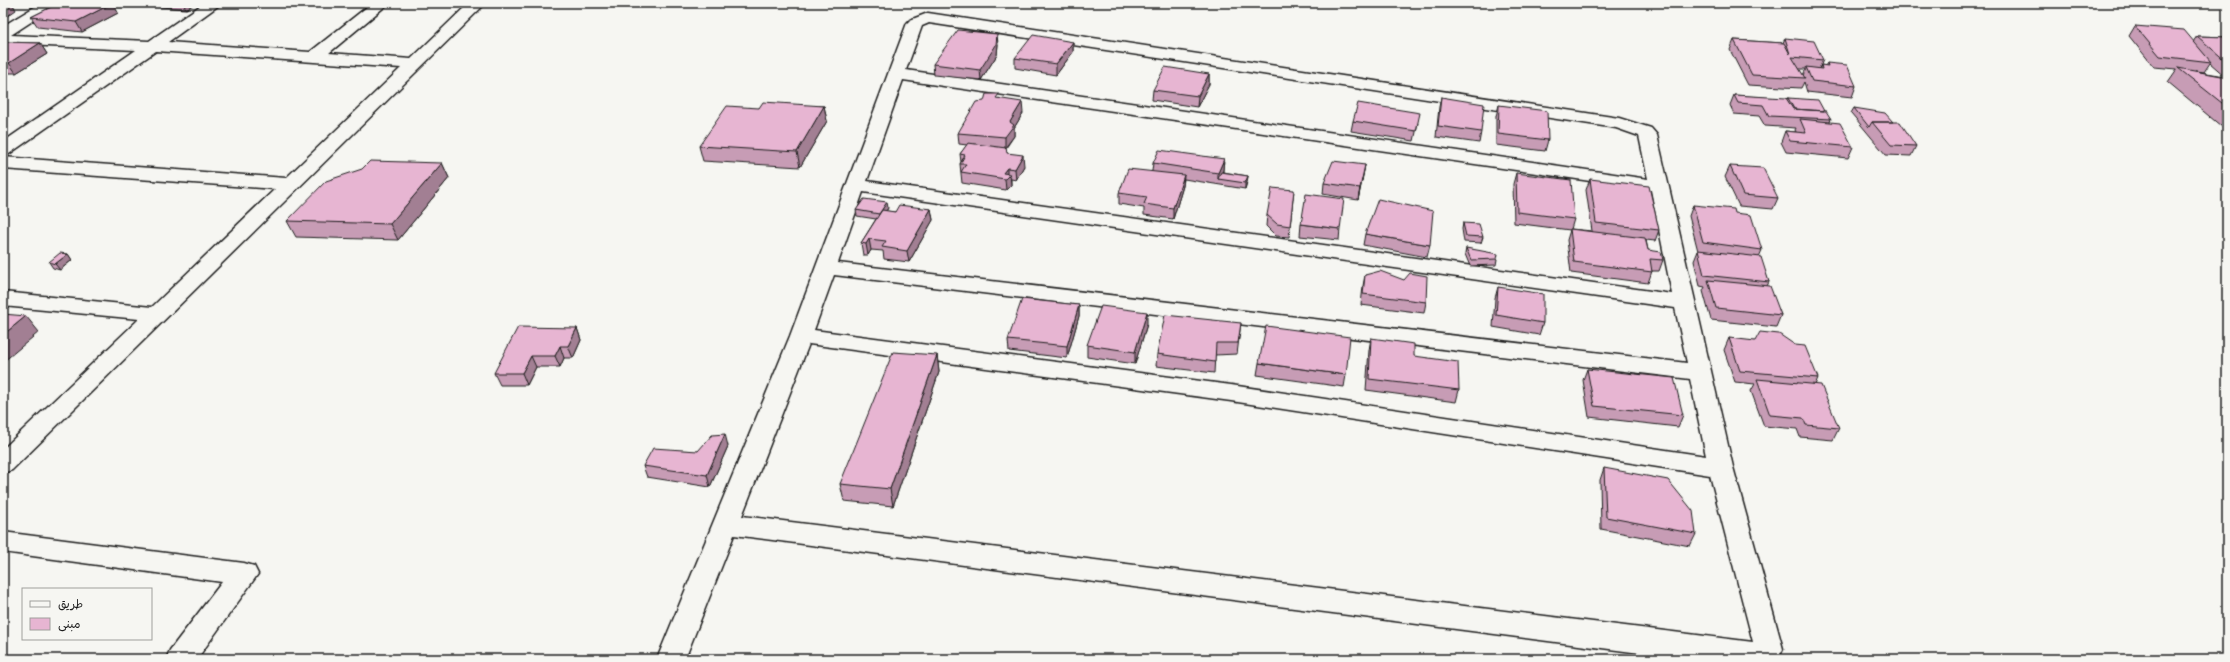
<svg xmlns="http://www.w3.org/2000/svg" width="2230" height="662" font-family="Mali,'Playpen Sans Arabic',sans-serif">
  <rect width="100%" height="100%" fill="#f6f6f2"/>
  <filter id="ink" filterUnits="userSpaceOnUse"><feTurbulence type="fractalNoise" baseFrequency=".025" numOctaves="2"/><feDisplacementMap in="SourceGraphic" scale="8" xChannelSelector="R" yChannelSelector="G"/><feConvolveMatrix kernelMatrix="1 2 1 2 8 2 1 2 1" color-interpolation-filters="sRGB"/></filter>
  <g filter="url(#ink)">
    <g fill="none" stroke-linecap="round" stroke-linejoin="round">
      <!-- minor casing -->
      <g stroke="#1c1c1c" stroke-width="3">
        <path id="minor" d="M41,3h19l-49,32 138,6 55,-38h18l-54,39 142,10 62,-49h17l-60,50 82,6 58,-56h17l-474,467 -9,3v-24l136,-130 -136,-13v-14l149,15 123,-118 -272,-20v-12l283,21 115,-110 -245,-17 -147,103 -6,1v-13l133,-92 -133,-6v-18z
          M928,13l691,105 32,10 6,7 76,332 50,182 -4,9 -93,1 -952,-124 -49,124h-28l133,-323 117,-313 3,-3zM929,23l687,105 23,8 9,43 -742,-109 16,-44zM903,80l748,110 21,104 -805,-113zM863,192l812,116 12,55 -849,-100zM834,275l856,104 16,77 -475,-71 -417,-55zM809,344l422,57 479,74 43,167 -1011,-126z
          M3,532l241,31 10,3 4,8 -61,85h-31l4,-9 52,-68 -219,-30z"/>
      </g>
      <!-- minor -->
      <use href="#minor" fill="#f6f6f2" fill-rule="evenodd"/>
    </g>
    <!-- wall -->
    <path fill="#c79cb5" stroke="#1c1c1c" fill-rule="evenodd" d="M59,3h71l-7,4h-8l3,6 -36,19 -44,-5 -7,-10z
      M132,3h64l-10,6 -53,-4z
      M2135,26l58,16 4,-6 30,1v94l-59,-49 9,-13 -23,-2 -25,-31zM2210,63l15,13 -30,-5 9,1z
      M1785,38l38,22 -4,9 2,-4 4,1 2,-3 29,23 -4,11 -45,-5 -3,-10 -3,6 -53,-3 -18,-35 4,-10 49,3zM1799,69h7l-3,6z
      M3,42l37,1 7,11 -31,19h-13z
      M1073,42v10l-17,23 -41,-7v-10z
      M998,44l-1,11 -16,25 -47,-5 -1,-11z
      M1209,74v10l-12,23 -45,-7 1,-10z
      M1734,95l53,4 1,-1 36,13 7,8 -1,3 23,25 -5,11 -62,-6 -5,-10 4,-11 11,1 -1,-2 1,-2 -31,-2 -6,-10 -25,-2 -4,-9z
      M1441,97l40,35 -2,11 -43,-6 3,-30z
      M999,98l24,15 -9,15v8l-8,12 1,5 17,13 -8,14 -5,-1v6l-5,5 -44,-7 -2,-19 1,-2 -1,-8 7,-9 -8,-1 -1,-11z
      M1499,105l49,35 -3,11 -49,-6v-29z
      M824,106l3,15 -27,46 -97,-6 -4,-15 60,-38z
      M1854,108l39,14 23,24 -5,10 -25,-1 -35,-42z
      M1353,121l65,2 -4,18 -63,-10z
      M1224,159l-1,11v2l25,4 -1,6 -2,7 -61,-10 -1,7 -10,33 -29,-4v-7l-25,-4v-11l33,-22 1,-8z
      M442,163l7,15 -51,62 -102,-3 -9,-16z
      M1365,165l-7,35 -35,-6 1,-11z
      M1730,166l48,32 -5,11 -34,-3 -14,-29z
      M1516,173l58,46 -3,10 21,2 -6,-41 4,-11 69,51 -4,11 -9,-1 2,10 15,10 -4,11h-7l-4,12 -77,-10 -4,-33 3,-10 -56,-7 -1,-39z
      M1294,190l-5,47 -13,-1 -10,-10 1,-11z
      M1693,205l69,45 -3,7 10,25 -2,4 14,29 -5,12 -65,-7 -8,-29 2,-4 -5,-1 -6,-25 4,-10 -9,-35z
      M888,208l-2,3 9,1 36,-3 2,11 -24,42 -25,-3 -1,-8 -12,-1 -3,5h-5l-2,-12 15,-24 -19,-3 -1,-6z
      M1463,223l20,14 -2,6 -17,-1 -2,-13z
      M1301,224l39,5 -1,11 -39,-4z
      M1365,234l65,11 -3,12 -64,-12z
      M1466,248l31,11 -1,6 -26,1 -5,-12z
      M68,254l4,6 -12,10 -7,-2 -4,-6z
      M1365,275l61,27 -2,11 -63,-8 2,-19z
      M1498,287l45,36 -4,12 -46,-8 2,-29z
      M1079,305v11l-12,42 -58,-7 -1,-11z
      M1241,323l-4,31 -22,1 -1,18 -58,-7 1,-12z
      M1147,324l-12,40 -48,-7v-12z
      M577,328l4,12 -8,18h-9l-4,9h-24l-9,18h-27l-6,-12z
      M1371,338l43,18 45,34 -3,12 -90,-12 3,-40z
      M1729,338l89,40 -3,7 24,43 -6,12 -33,-3 -3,-8 -33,-3 -13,-35 4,-7 -20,-2 -11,-32z
      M937,355l2,17 -46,134 -49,-5 -4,-17z
      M1259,363l87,12 -2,12 -87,-12z
      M1587,369l96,46 -5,12 -89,-10 -6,-37z
      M728,446l-18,41 -63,-10 -4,-11 55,-15z
      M1604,468l92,66 -6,12 -89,-17 -1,-49z"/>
    <!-- shaded-wall -->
    <path fill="#a27f93" stroke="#1c1c1c" d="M6,3h6l4,7 -13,9v-14z
      M113,3l5,10 -36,19 -6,-10z
      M120,3h10l-7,4z
      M183,3h13l-10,6z
      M997,34l1,10 -1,11 -16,25 -1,-10z
      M1073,42v10l-17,23v-11z
      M40,43l7,11 -31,19 -7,-10z
      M1209,74v10l-12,23 1,-11z
      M1022,102l1,11 -9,15v8l-9,12v-11l5,-15z
      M824,106l3,15 -27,46 -3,-15z
      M1023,155l1,11 -8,14 -1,-11z
      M1224,159l-1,11 -3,9h-2v-6z
      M442,163l7,15 -51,62 -8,-16z
      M1365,165l-2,11 -5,24 2,-12z
      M1007,168v9l3,-3 1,11 -5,5 -1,-11 -2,-6z
      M1184,175l-1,11 -10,33v-11z
      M1248,176l-1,6 -2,7v-6z
      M887,202l1,6 -8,12 -1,-6z
      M931,209l2,11 -24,42 -2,-11z
      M869,239l2,11 -3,5 -2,-11z
      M68,254l4,6 -12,10 -5,-6z
      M1079,305v11l-12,42v-12z
      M1147,312v12l-12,40v-12z
      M26,316l13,16 -36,30v-27z
      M577,328l4,12 -8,18 -5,-12z
      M560,346l4,12 -4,9 -5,-11z
      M937,355l2,17 -46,134 -3,-17z
      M531,356l5,11 -9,18 -5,-12z
      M725,434l3,12 -18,41 -3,-12z"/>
    <!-- building -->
    <path fill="#e7b5d2" stroke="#1c1c1c" d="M59,3h54l-37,19 -45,-5z
      M2135,26l49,4 27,32 -51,-6z
      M958,30l39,4 -1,11 -16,25 -47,-6z
      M1033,35l40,7 -17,22 -41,-6z
      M2197,36l30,1v25z
      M1785,38l29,3 9,19 -31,-3 13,21 -53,-3 -18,-35 50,3 6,11z
      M3,42l37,1 -31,20h-6z
      M1827,63l20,2 9,21 -44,-5 -6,-14 16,2 -1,-4 7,1z
      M1165,67l44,7 -11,22 -45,-6z
      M2178,68l49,9v30z
      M986,94h13l-3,4 26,4 -12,20 4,3 -9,12 -47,-4 18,-31 8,-1z
      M1734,95l52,3 7,11 33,2 5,8 -62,-3 -6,-11 -25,-2z
      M1441,97l43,7 -3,28 -43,-6z
      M1788,98l30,2 6,11 -30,-2z
      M763,102l61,4 -27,46 -98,-6 28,-40 32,2z
      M1358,103l62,10 -4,18 -63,-10z
      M1499,105l48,6 1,29 -50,-6z
      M1854,108l31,5 8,9h-21l-3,5z
      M1800,119l40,4 13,24 -63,-6 -5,-10 21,2z
      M1872,122h28l16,24 -25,-1z
      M968,143l38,5 1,5 16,2 -8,14 -8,-1 -4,5 7,1 -5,5 -44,-7 5,-8h-6l5,-9 -5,-1z
      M1159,150l65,9 -6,14 -65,-10z
      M370,161l72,2 -52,61 -103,-3 39,-40 36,-12z
      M1333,161l32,4 -5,23 -36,-5z
      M1730,166l33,2 15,30 -35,-3z
      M1128,169l56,6 -11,33 -29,-4 3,-7 -28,-4z
      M1221,172l27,4 -3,7 -27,-4z
      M1516,173l55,7 3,39 -57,-7z
      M1590,179l59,7 10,44 -63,-7z
      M1272,188l22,2 -4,36 -13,-2 -10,-9z
      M1306,194l38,5 -4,30 -39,-5z
      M864,199l23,3 -8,12 -23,-4z
      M1378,199l55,12 -3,34 -65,-11z
      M899,205l32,4 -24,42 -25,-4 4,-6 -17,-2 -3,5 -5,-1 21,-33 13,2z
      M1693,205l41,4 1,4 16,2 11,35 -59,-8z
      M1463,223l16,1 4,13 -17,-1z
      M1570,229l75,9 3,12 13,2 2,8 -13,-1 2,13 -78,-10z
      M1466,248l32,6 -1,5 -26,1z
      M1698,250l63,7 8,25 -65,-7z
      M60,253l8,1 -13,10 -6,-2z
      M1380,271l24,9 6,-7 17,3 -1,26 -63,-8 2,-19z
      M1708,280l62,6 11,29 -65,-7z
      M1498,287l45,7v29l-47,-8z
      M1022,299l57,6 -12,41 -59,-6z
      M1101,306l46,6 -12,40 -48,-7z
      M3,314l23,2 -23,19z
      M1165,315l76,8 -3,20h-22l-1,19 -58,-8z
      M1266,326l84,11 -4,38 -87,-12z
      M518,327l59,1 -9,18h-8l-5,10h-24l-9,17h-28z
      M1760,332l19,2 16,11 10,1 13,32 -78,-7 -11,-33 26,3z
      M1371,338l43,6v12l44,6 1,28 -90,-11z
      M893,352l44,3 -47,134 -50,-5z
      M1587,369l87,9 9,37 -89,-9z
      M1757,379l64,6 18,43 -33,-3 -3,-7 -33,-3z
      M725,434l-18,41 -64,-9 10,-18 45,3 14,-16z
      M1604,468l64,12 25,31 3,23 -90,-17z"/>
  </g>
  <!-- margin -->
  <rect width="2230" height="662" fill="none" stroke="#f6f6f2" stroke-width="16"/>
  <rect x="8" y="8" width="2214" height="646" fill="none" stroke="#1c1c1c" stroke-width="1.5" filter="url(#ink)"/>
  <!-- legend -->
  <rect x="22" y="588" width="130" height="52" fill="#f6f6f2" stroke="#9f9f9c"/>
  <rect x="30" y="601" width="20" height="6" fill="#f6f6f2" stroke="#9f9f9c"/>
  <text x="58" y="608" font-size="12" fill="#1c1c1c">طريق</text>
  <rect x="30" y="618" width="20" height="12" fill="#e7b5d2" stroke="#9f9f9c"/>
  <text x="58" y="628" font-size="12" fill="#1c1c1c">مبنى</text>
</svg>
